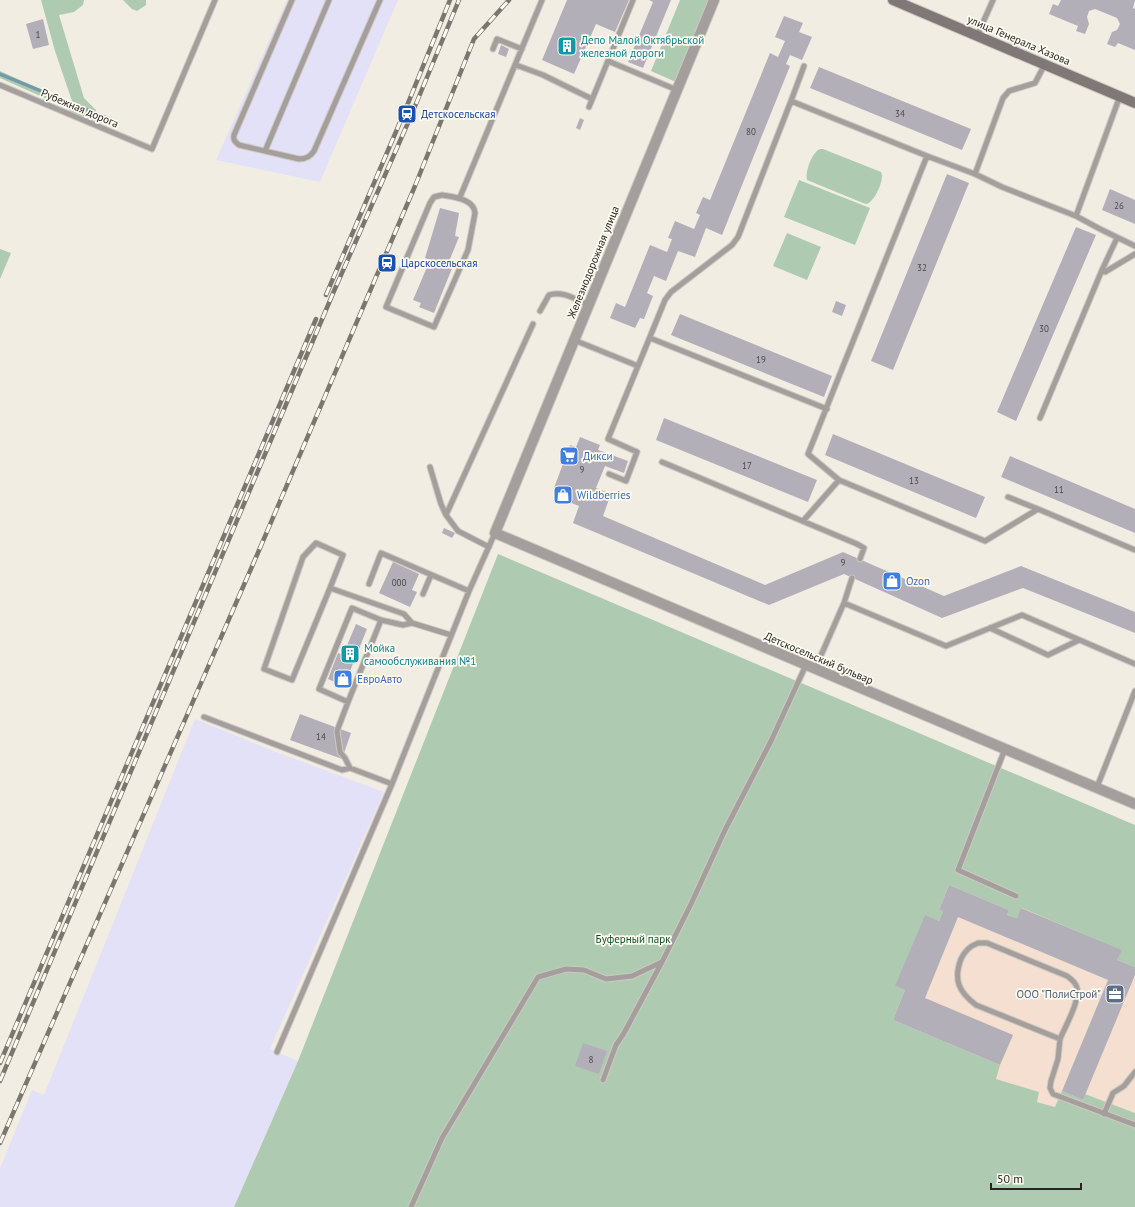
<svg xmlns="http://www.w3.org/2000/svg" width="1135" height="1207" font-family="'PT Sans',sans-serif">
  <rect width="100%" height="100%" fill="#f2ede3"/>
  <!-- commercial -->
  <path fill="#f4dfd1" d="M949,885l60,25 8,8 4,-10 101,42 13,17v146l-50,-19 -2,6 -28,7 -19,-6 3,-9 -44,-13 5,-14 -107,-45 12,-30 -10,-4 30,-71 14,-5z"/>
  <!-- industrial -->
  <path fill="#e3e1f7" d="M287,0h111l-78,182 -104,-22z
    M195,719l84,34 105,39 -114,257 28,12 -64,146h-234v-39l32,-78 12,5z"/>
  <!-- green -->
  <path fill="#aecbb2" d="M41,0h43l-1,5 -9,7 -15,3 25,83 12,12v11c-12,1 -21,-4 -29,-13l-67,-30v-7l73,33 -18,-53z
    M123,0h23v5l-9,6 -5,-2z
    M680,0h29l-33,82 -25,-11z
    M820,149h3l58,23c4,7 -6,29 -14,32l-4,-1 -56,-23c-2,-8 5,-28 13,-31z
    M799,180l71,28 -15,37 -71,-28z
    M787,233l34,14 -14,33 -34,-14z
    M0,249l11,4 -11,26z
    M498,554l637,271v142l-18,-7 4,-10 -99,-42 -5,10 -10,-3 2,-5 -60,-25 -10,25 4,1 -4,10 -14,-5 -29,70 9,4 -12,30 107,45 -4,14 43,13 -2,10 18,5 7,-16 21,9 2,-6 50,19v94h-901l64,-146z"/>
  <g fill="none" stroke-linecap="round" stroke-linejoin="round">
    <!-- stream -->
    <path stroke="#719ba7" stroke-width="3.5" d="M0,74l107,44"/>
  </g>
  <!-- building -->
  <path fill="#b3afb9" d="M567,0h62l-14,32 -19,-8 -22,50 -32,-14z
    M649,0h22l-28,68 -15,-6 25,-60z
    M1061,0h74l-2,8 2,1v41l-17,-7 -3,4 -8,-3 5,-12 5,-2 3,-6 -3,-6 -22,-9 -6,2 -2,6 2,7 -4,10 -9,-3 2,-5 -29,-12 4,-10 5,2z
    M784,16l19,7 -4,9 13,5 -10,23 -12,-5 -4,9 4,2 -68,169 -16,-7 -11,29 -17,-6 -12,30 -12,-5 -7,17 6,3 -9,23 -4,-1 -5,10 -25,-10 6,-15 9,4 25,-62 17,7 5,-13 -4,-1 7,-17 19,8 6,-14 -4,-2 7,-16 7,3 60,-147 8,4 7,-16 -10,-4z
    M43,19l6,26 -16,4 -7,-25z
    M501,45l8,4 -3,8 -8,-3z
    M819,67l152,62 -9,21 -152,-62z
    M580,118l4,2 -4,10 -4,-2z
    M947,174l22,9 -76,187 -22,-9z
    M1110,189l25,11v24l-33,-14z
    M440,208l19,5 -4,23 4,1 -11,27 5,2 -19,47 -15,-6 2,-4 -8,-3 17,-40 -5,-2z
    M1076,227l20,8 -80,186 -19,-9z
    M836,301l10,4 -4,11 -10,-4z
    M680,314l152,62 -8,21 -153,-62z
    M664,418l153,62 -9,22 -152,-62z
    M833,434l152,63 -9,21 -151,-63z
    M580,437l20,8 -2,5 30,11 -4,12 -19,-7 -9,22 15,6 -8,22 162,69 78,-33 101,44 77,-30 114,46v21l-112,-45 -81,30 -98,-44 -75,31 -196,-82 6,-17 -18,-7 3,-8 -10,-3 16,-43 6,2z
    M1010,456l125,53v24l-134,-56z
    M444,528l11,5 -3,5 -10,-5z
    M393,562l26,12 -7,16 5,2 -7,15 -31,-14z
    M356,624l11,5 -23,57 -16,-7 10,-26 5,2z
    M300,714l51,19 -9,26 -52,-19z
    M949,885l60,25 -2,5 10,3 4,-10 101,42 -5,10 18,7v8l-52,125 -21,-9 46,-111 -150,-63 -33,81 88,37 -13,30 -107,-45 12,-30 -10,-4 30,-71 14,6 4,-10 -4,-1z
    M583,1043l24,8 -8,23 -24,-8z"/>
  <g fill="none" stroke-linecap="round" stroke-linejoin="round">
    <!-- lane casing -->
    <g stroke="#cdc9c0" stroke-width="7">
      <path id="lane" d="M292,0l-58,135c-1,5 1,7 5,10l60,14c7,0 11,-2 15,-8l66,-151
        M977,36l16,-36
        M493,49l4,-10 25,10
        M608,61l69,29
        M1045,64l-10,19 -26,8 -6,7 -28,76 -48,-18 -119,298 31,26 146,61 53,-32 97,41
        M516,65l27,10 49,24
        M0,85l152,64 63,-149
        M1120,96l-44,120 24,13 35,17
        M791,101l13,-35
        M589,107l44,-107
        M265,151l64,-151
        M975,174l27,13 74,29
        M442,195c12,2 32,4 33,18l-7,37 -34,77 -48,-20 44,-104 4,-6z
        M460,197l82,-197
        M1102,270l3,2 30,-18
        M540,311l9,-16c13,-5 28,5 40,10
        M650,338l177,71
        M574,340l64,26 27,-66 6,-8 61,-47 6,-8 53,-136 136,55
        M1040,418l62,-148 15,-32
        M662,462l195,82 7,4 -4,11
        M430,467l11,37 5,11
        M609,474l17,7 11,-29 -29,-13 30,-73
        M1008,497l30,12
        M803,521l36,-41
        M489,547l-31,-16 -12,-16 87,-191
        M369,584l12,-31 88,38
        M330,588l13,-33 -27,-12 -13,14 -39,112 28,11 38,-92 74,26 8,9
        M423,594l8,-19
        M844,603l8,-25
        M381,620l-33,82 -29,-13 33,-81 29,12 22,5 9,-2 39,12
        M990,628l58,27 31,-15
        M815,669l29,-66 102,43 76,-31 113,49
        M348,702l-11,29 3,21 5,6 5,10
        M204,717l138,53 8,-2 42,16
        M1005,749l-47,121 58,26
        M1097,787l38,-96
        M978,943h9l80,33c4,3 9,6 10,12 3,13 -12,39 -17,51l-84,-34c-17,-13 -23,-25 -15,-46 4,-9 9,-13 17,-16z
        M1060,1039l-2,20 -7,22 -1,7 3,6 82,31
        M277,1052l115,-268 77,-193 26,-58
        M603,1080l13,-35 8,-12 38,-71 29,-58 34,-74 46,-89 35,-76
        M1104,1114l9,-21 11,-7 11,-14
        M411,1207l31,-69 96,-161 28,-8 18,1 22,9 26,-3 30,-14"/>
    </g>
    <!-- street casing -->
    <g stroke="#cdc9c0" stroke-width="12">
      <path id="street" d="M714,0l-219,533 640,271"/>
    </g>
    <!-- secondary casing -->
    <g stroke="#cdc9c0" stroke-width="12">
      <path id="secondary" d="M893,0l242,103"/>
    </g>
    <!-- lane -->
    <use href="#lane" stroke="#a49e9d" stroke-width="5"/>
    <!-- street -->
    <use href="#street" stroke="#a49e9d" stroke-width="10"/>
    <!-- secondary -->
    <use href="#secondary" stroke="#807877" stroke-width="10"/>
    <!-- rail casing -->
    <g stroke="#7a7670" stroke-width="4.5">
      <path id="rail" d="M326,295l78,-182 46,-113
        M0,1063l316,-744
        M0,1081l334,-790 77,-175 48,-116
        M0,1143l257,-588 158,-369 59,-147 35,-39"/>
    </g>
    <!-- rail -->
    <use href="#rail" stroke="#fefbf2" stroke-width="3" stroke-dasharray="9" stroke-linecap="butt"/>
  </g>
  <!-- icons -->
  <defs>
    <g id="building-square" transform="scale(1)"><rect x="-9" y="-9" width="18" height="18" rx="4" fill="#0f9aa8" stroke="#fefbf2"/><path d="M-4-6H4V6H1V3H-1V6H-4ZM-2.5-4.3h1.7v1.8h-1.7ZM.8-4.3h1.7v1.8H.8ZM-2.5-1h1.7V.8h-1.7ZM.8-1h1.7V.8H.8Z" fill="#fff"/></g>
    <g id="station-square" transform="scale(1)"><rect x="-9" y="-9" width="18" height="18" rx="4" fill="#1a4fb4" stroke="#fefbf2"/><path d="M-3-6H3Q5-6 5-4V2Q5 4 3 4L4.5 6H3L1.5 4h-3L-3 6H-4.5L-3 4Q-5 4-5 2V-4Q-5-6-3-6ZM-3.5-4v3h7v-3ZM-3.5 1v1.5H-2V1ZM2 1v1.5H3.5V1Z" fill="#fff"/></g>
    <g id="supermarket-square" transform="scale(1)"><rect x="-9" y="-9" width="18" height="18" rx="4" fill="#3f7fe0" stroke="#fefbf2"/><path d="M-6-5.5h2.5l.6 2H6L4.5 2H-2.5L-4.4-4H-6ZM-1.5 3.2a1.3 1.3 0 1 0 .1 0ZM3 3.2a1.3 1.3 0 1 0 .1 0Z" fill="#fff"/></g>
    <g id="shop-square" transform="scale(1)"><rect x="-9" y="-9" width="18" height="18" rx="4" fill="#3f7fe0" stroke="#fefbf2"/><path d="M-5-2.5h2.3a2.7 3.5 0 0 1 5.4 0H5L5.5 6h-11ZM-1.5-2.5h3a1.5 2.3 0 0 0-3 0Z" fill="#fff"/></g>
    <g id="office-square" transform="scale(1)"><rect x="-9" y="-9" width="18" height="18" rx="4" fill="#5c6f8a" stroke="#fefbf2"/><path d="M-6-3h4V-5.5h4V-3h4V5H-6ZM-1-4.5V-3h2v-1.5ZM-6 0V1H6V0Z" fill="#fff"/></g>
  </defs>
  <g fill-rule="evenodd">
    <use href="#building-square" x="567" y="46"/>
    <use href="#station-square" x="407" y="114"/>
    <use href="#station-square" x="387" y="263"/>
    <use href="#supermarket-square" x="569" y="456"/>
    <use href="#shop-square" x="563" y="495"/>
    <use href="#shop-square" x="892" y="581"/>
    <use href="#building-square" x="350" y="654"/>
    <use href="#shop-square" x="343" y="679"/>
    <use href="#office-square" x="1115" y="994"/>
  </g>
  <g text-anchor="middle" dominant-baseline="central" stroke-width="3.5" stroke-linejoin="round" paint-order="stroke">
    <!-- number labels -->
    <g font-size="9" fill="#4a4847">
      <text x="38" y="34">1</text>
      <text x="900" y="113">34</text>
      <text x="751" y="131">80</text>
      <text x="1119" y="205">26</text>
      <text x="922" y="267">32</text>
      <text x="1044" y="328">30</text>
      <text x="761" y="359">19</text>
      <text x="747" y="465">17</text>
      <text x="582" y="469">9</text>
      <text x="914" y="480">13</text>
      <text x="1059" y="489">11</text>
      <text x="843" y="562">9</text>
      <text x="399" y="582">000</text>
      <text x="321" y="736">14</text>
      <text x="591" y="1059">8</text>
    </g>
    <!-- culture labels -->
    <g font-size="11" fill="#0d838f" stroke="#fefbf2" text-anchor="start">
      <text x="581" y="40">Депо Малой Октябрьской<tspan x="581" dy="13">железной дороги</tspan></text>
      <text x="364" y="648">Мойка<tspan x="364" dy="13">самообслуживания №1</tspan></text>
    </g>
    <!-- street labels -->
    <g font-size="11" fill="#272521" stroke="#fefbf2">
      <text transform="translate(1019 40) rotate(23)">улица Генерала Хазова</text>
      <text transform="translate(80 108) rotate(23)">Рубежная дорога</text>
      <text transform="translate(593 262) rotate(-68)">Железнодорожная улица</text>
      <text transform="translate(819 658) rotate(23)">Детскосельский бульвар</text>
    </g>
    <!-- transit labels -->
    <g font-size="11" fill="#164399" stroke="#fefbf2" text-anchor="start">
      <text x="421" y="114">Детскосельская</text>
      <text x="401" y="263">Царскосельская</text>
    </g>
    <!-- shop labels -->
    <g font-size="11" fill="#366cbe" stroke="#fefbf2" text-anchor="start">
      <text x="583" y="456">Дикси</text>
      <text x="577" y="495">Wildberries</text>
      <text x="906" y="581">Ozon</text>
      <text x="357" y="679">ЕвроАвто</text>
    </g>
    <!-- park labels -->
    <g font-size="11" fill="#0e4f22" stroke="#fefbf2">
      <text x="633" y="939">Буферный парк</text>
    </g>
    <!-- service labels -->
    <g font-size="11" fill="#4e5e75" stroke="#fefbf2" text-anchor="end">
      <text x="1101" y="994">ООО "ПолиСтрой"</text>
    </g>
  </g>
  <!-- scale -->
  <path d="M991 1183v6h90v-6" fill="none" stroke="#272521" stroke-width="2"/>
  <text x="997" y="1183" font-size="12" fill="#272521" stroke="#fefbf2" stroke-width="3" paint-order="stroke">50 m</text>
</svg>
